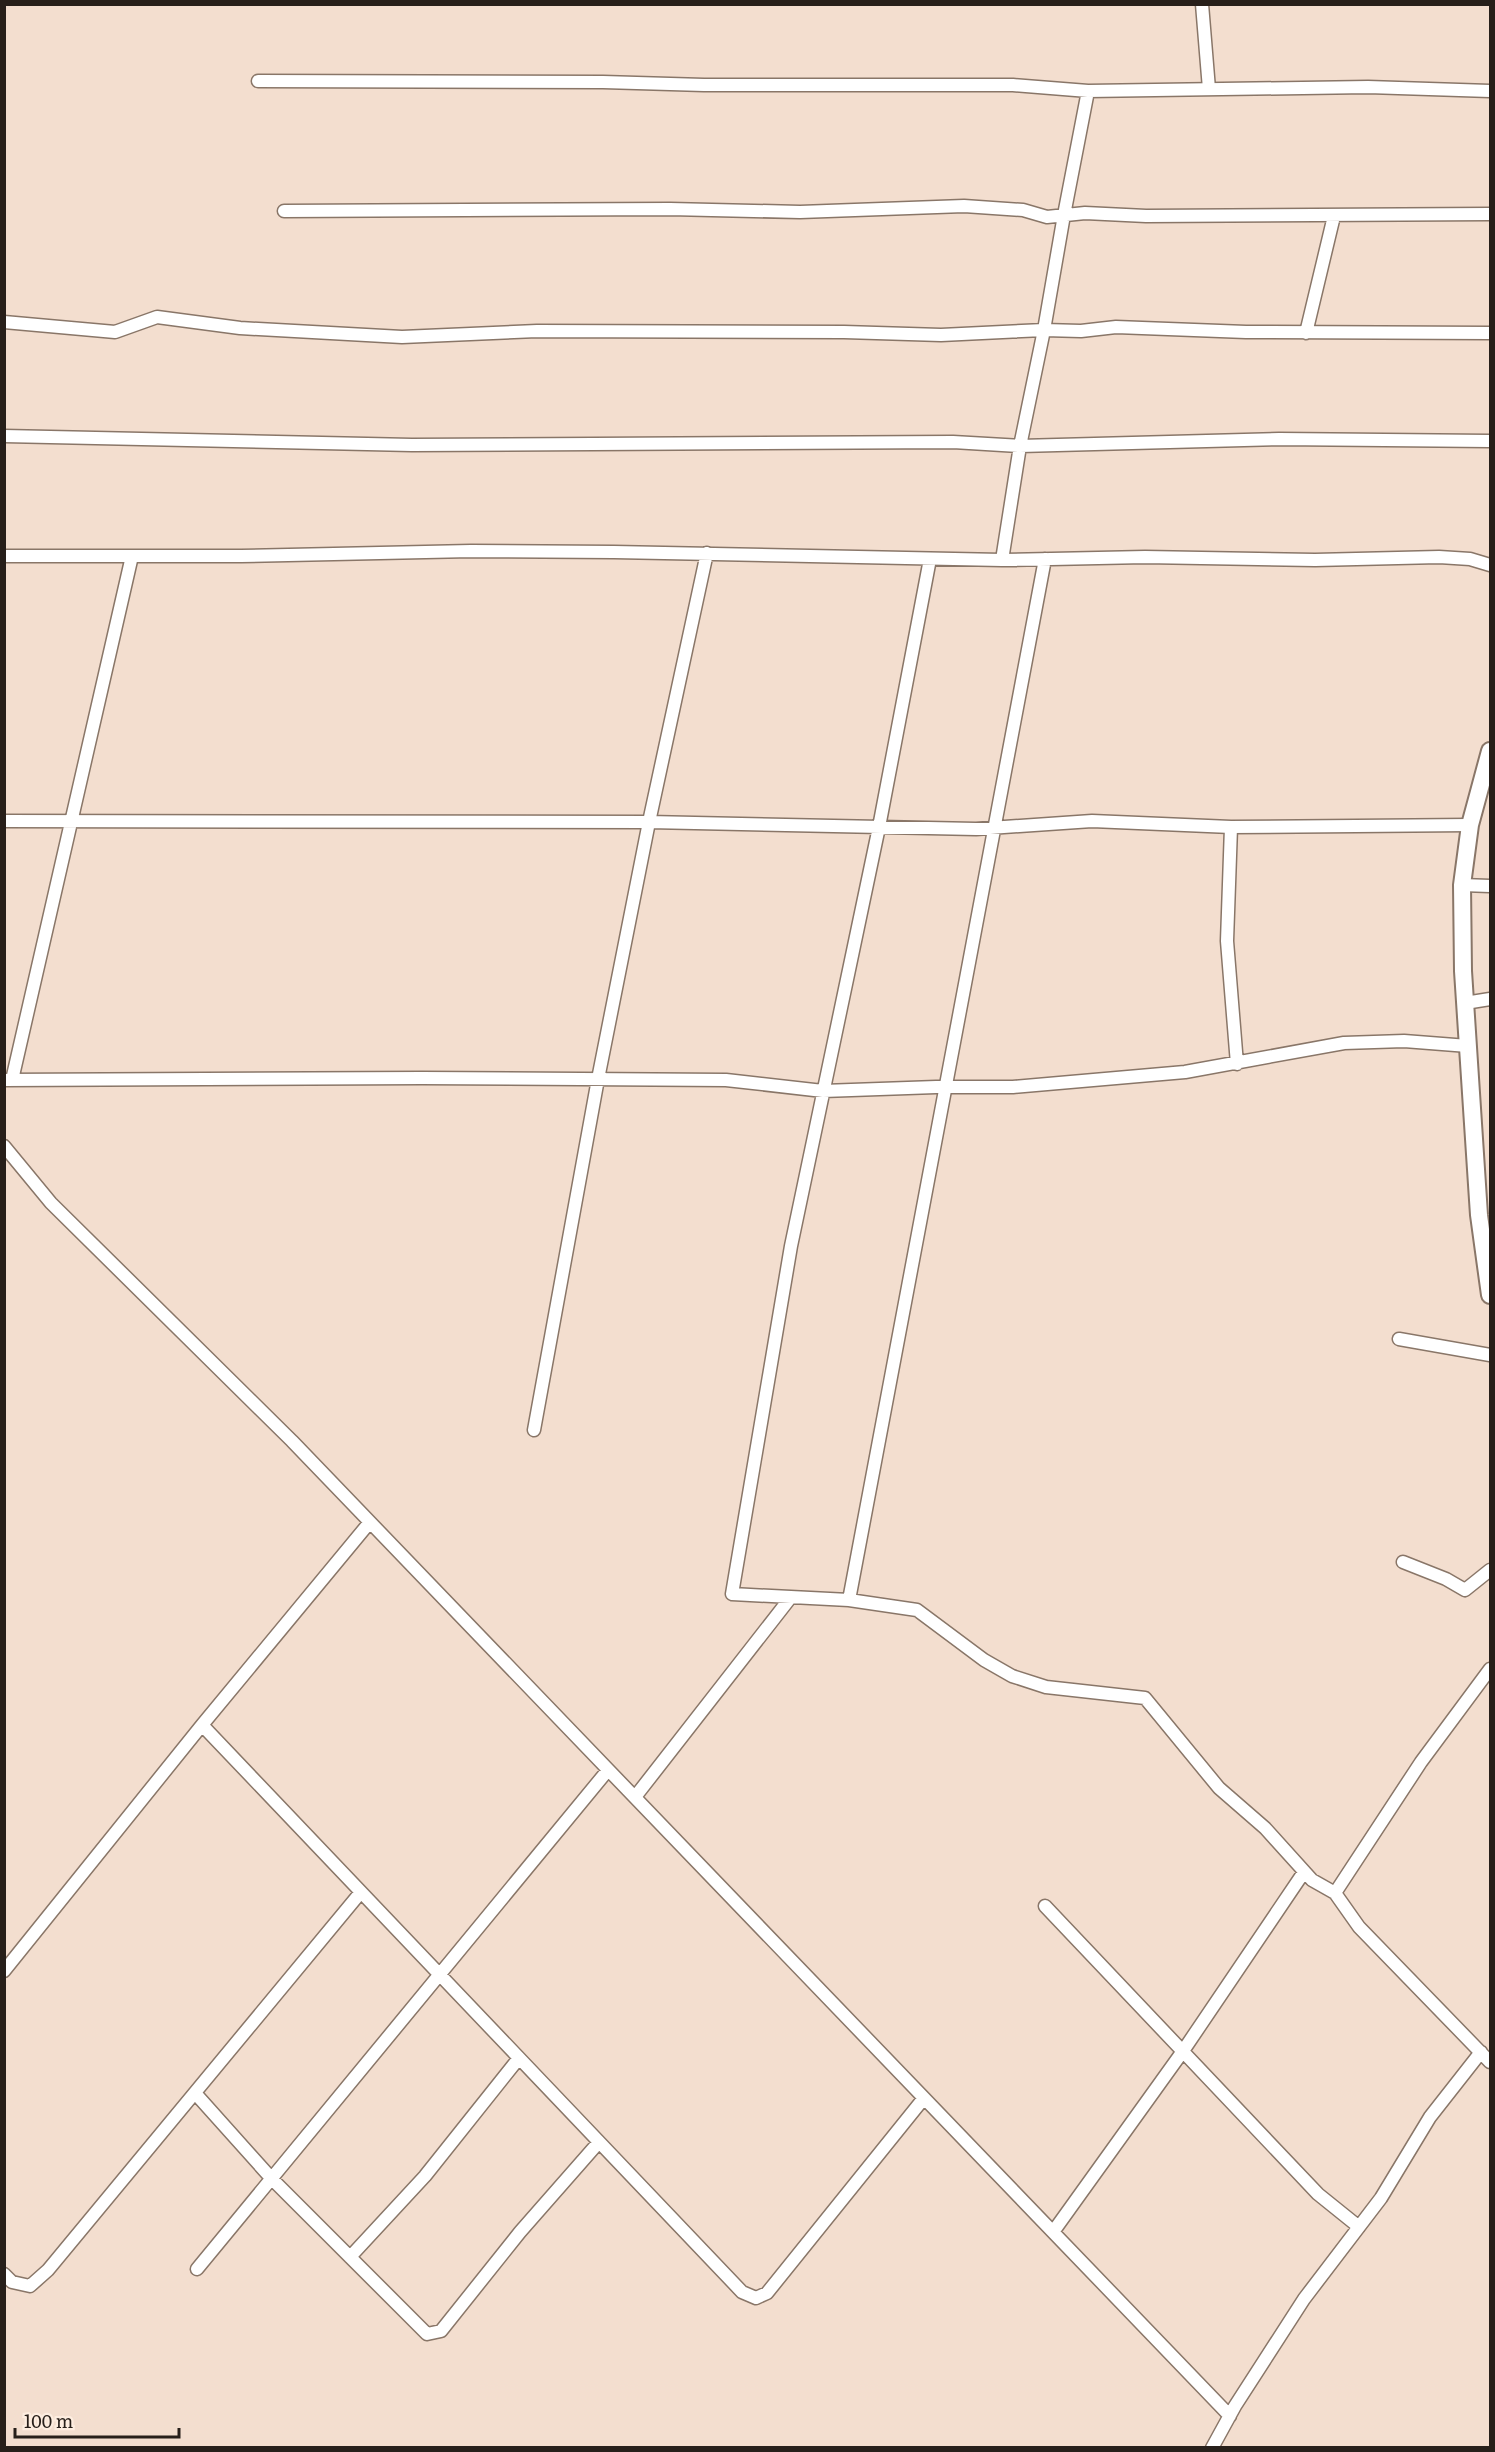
<svg xmlns="http://www.w3.org/2000/svg" width="1495" height="2452" font-family="Literata,serif">
  <rect width="100%" height="100%" fill="#f3decf"/>
  <g fill="none" stroke-linecap="round" stroke-linejoin="round">
    <!-- street casing -->
    <g stroke="#897668" stroke-width="15">
      <path id="street" d="M1202,4l7,85
        M258,81l345,1 101,3h309l75,6 280,-4 122,4
        M284,211l386,-2 130,3 164,-6 59,4 24,7 38,-4 61,3 344,-2
        M4,322l111,10 42,-15 83,11 162,9 135,-6 307,1 97,3 103,-5 37,1 35,-4 130,5 244,1
        M1306,333l28,-117
        M4,436l408,9 541,-3 67,4 259,-7 211,2
        M4,556h237l230,-5 143,1 388,8 143,-3 170,3 124,-3 31,2 20,6
        M930,559l-51,268 -88,419 -59,348 117,6 68,10 67,50 28,16 34,11 99,11 74,90 46,40 47,52 23,13 24,34 131,135
        M1002,560l18,-114 24,-116 20,-115 24,-124
        M4,821l645,1 327,7 116,-8 139,6 239,-2
        M1231,827l-4,114 10,123
        M1462,885l28,1
        M1465,1003l25,-4
        M4,1080l418,-2 304,2 97,11 113,-4h77l172,-15 159,-29 60,-2 64,5
        M12,1080l120,-524
        M4,1146l47,57 241,238 938,975
        M1399,1339l91,16
        M534,1430l64,-351 51,-257 58,-269
        M1403,1562l43,17 19,11 25,-20
        M849,1600l196,-1041
        M202,1725l540,567 14,6 11,-5 157,-195
        M635,1797l156,-200
        M1335,1893l86,-131 69,-93
        M1045,1906l273,288 41,33
        M4,1971l198,-246 168,-203
        M195,2093l77,86 155,155 14,-3 79,-99 79,-90
        M1053,2232l130,-181 121,-179
        M350,2257l75,-81 94,-118
        M197,2269l411,-499
        M4,2274l8,8 18,4 18,-16 313,-378
        M1212,2448l23,-42 69,-107 77,-101 49,-81 51,-65"/>
    </g>
    <!-- secondary casing -->
    <g stroke="#897668" stroke-width="20">
      <path id="secondary" d="M1490,751l-20,74 -8,60 1,86 16,244 11,80"/>
    </g>
    <!-- street -->
    <use href="#street" stroke="#fff" stroke-width="12"/>
    <!-- secondary -->
    <use href="#secondary" stroke="#fff" stroke-width="16"/>
  </g>
  <!-- border -->
  <rect width="1495" height="2452" fill="none" stroke="#271f1a" stroke-width="12"/>
  <!-- scale -->
  <path d="M15 2428v9h164v-9" fill="none" stroke="#271f1a" stroke-width="3"/>
  <text x="24" y="2428" font-size="18" fill="#271f1a" stroke="#fdede0" stroke-width="4.5" paint-order="stroke">100 m</text>
</svg>
